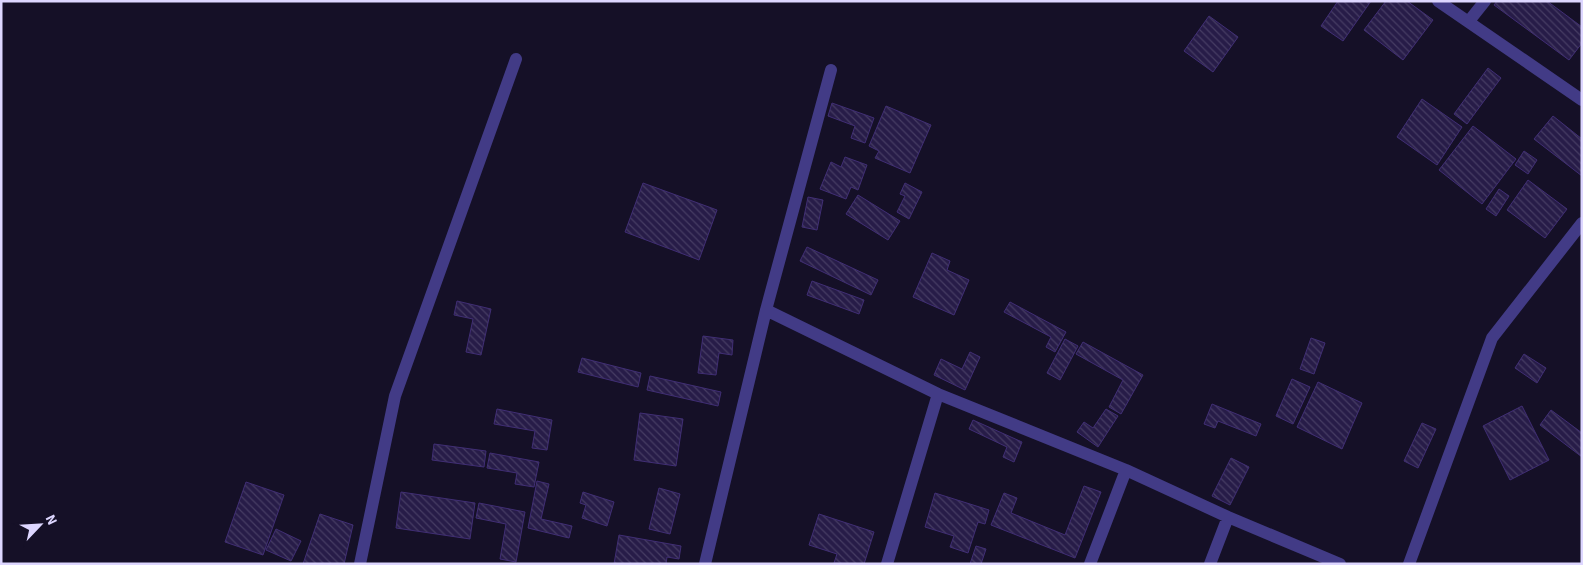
<svg xmlns="http://www.w3.org/2000/svg" width="1583" height="565" font-family="'Source Sans 3',sans-serif">
  <defs>
    <pattern id="building-back-hatch" width="6" height="6" patternUnits="userSpaceOnUse" patternTransform="scale(1.25)"><rect width="6" height="6" fill="#271c48"/><path d="M-1 5l2 2M0 0l6 6M5-1l2 2" fill="none" stroke="#463c63"/></pattern>
  </defs>
  <rect width="100%" height="100%" fill="#151027"/>
  <!-- building -->
  <path fill="url(#building-back-hatch)" stroke="#402e74" d="M1338,1h33l-28,40 -22,-15z
    M1386,1h21l26,19 -30,40 -39,-30z
    M1497,1h50l35,26v16l-13,17 -75,-55z
    M1209,16l29,21 -25,35 -29,-21z
    M1488,68l13,10 -34,46 -13,-10z
    M1422,99l40,28 -25,38 -40,-28z
    M832,103l42,15 -9,25 -14,-5 4,-12 -27,-10z
    M886,106l45,19 -21,48 -35,-15 4,-7 -10,-5z
    M1553,116l29,23v37l-48,-37z
    M1473,126l43,33 -34,45 -43,-34z
    M1524,151l13,9 -9,14 -13,-9z
    M845,157l22,8 -9,25 -7,-3 -5,12 -26,-10 11,-27 10,5z
    M1528,180l39,29 -22,29 -38,-28z
    M643,183l74,27 -18,50 -74,-28z
    M905,183l17,9 -13,27 -12,-7 8,-16 -5,-2z
    M1499,189l10,7 -13,20 -10,-7z
    M858,195l42,26 -12,19 -42,-26z
    M808,197l15,3 -6,30 -15,-3z
    M807,247l71,33 -7,15 -71,-34z
    M932,253l18,8 -3,9 22,10 -15,35 -41,-18z
    M812,281l52,19 -5,14 -52,-19z
    M457,301l34,8 -10,46 -15,-3 7,-33 -19,-4z
    M1010,302l56,30 -11,20 -9,-5 5,-10 -47,-25z
    M703,336l30,4 -1,15 -13,-2 -3,22 -18,-2z
    M1311,338l14,5 -11,31 -14,-5z
    M1065,339l13,7 -18,34 -13,-7z
    M1083,342l60,33 -22,39 -12,-7 14,-27 -47,-26z
    M970,352l10,5 -15,33 -31,-15 7,-16 21,10z
    M1524,354l22,14 -9,15 -22,-15z
    M582,358l59,15 -3,14 -60,-15z
    M650,376l71,16 -3,14 -71,-16z
    M1292,379l18,8 -17,37 -17,-8z
    M1318,382l44,21 -20,46 -45,-22z
    M1212,404l49,20 -5,12 -38,-15 -3,7 -11,-4z
    M1522,406l27,54 -39,20 -27,-54z
    M497,409l55,11 -5,30 -15,-2 3,-17 -41,-7z
    M1106,409l12,7 -20,31 -21,-15 7,-10 9,6z
    M1551,410l31,23v24l-42,-32z
    M640,413l43,6 -7,47 -42,-6z
    M973,420l49,22 -8,20 -11,-5 4,-10 -38,-18z
    M1422,423l14,6 -18,39 -14,-7z
    M434,444l52,7 -2,16 -52,-7z
    M490,453l49,9 -5,25 -19,-3 2,-11 -30,-5z
    M1231,458l18,9 -19,38 -18,-9z
    M537,481l12,3 -8,35 31,7 -3,12 -41,-10z
    M246,482l38,13 -21,60 -38,-13z
    M1084,486l17,6 -26,66 -84,-33 13,-32 13,5 -6,15 54,22z
    M659,488l21,6 -10,40 -21,-5z
    M401,492l74,11 -5,36 -74,-11z
    M583,492l31,10 -7,24 -25,-8 4,-13 -6,-2z
    M935,493l54,17 -4,14 -7,-2 -10,31 -18,-6 4,-11 -29,-9z
    M479,503l46,9 -9,50 -16,-3 6,-35 -30,-6z
    M320,514l33,11 -9,39h-41z
    M819,514l55,18 -10,32 -30,-1 3,-9 -28,-9z
    M276,529l25,12 -10,20 -25,-11z
    M619,535l62,11 -2,13 -12,-2 -1,7h-52z
    M976,546l10,3 -5,15h-11z"/>
  <g fill="none" stroke-linecap="round" stroke-linejoin="round">
    <!-- minor -->
    <path stroke="#423b86" stroke-width="12" d="M1438,1l144,99
      M1469,21l16,-20
      M766,310l172,84 188,76 102,47 112,47
      M360,564l35,-168 121,-337
      M705,564l61,-254 65,-240
      M887,564l51,-170
      M1090,564l36,-94
      M1210,564l18,-47
      M1409,564l83,-226 90,-115"/>
  </g>
  <!-- border -->
  <rect width="1583" height="565" fill="none" stroke="#ddd6ff" stroke-width="5"/>
  <!-- north arrow -->
  <g transform="translate(40 525) rotate(65)" stroke="#151027" stroke-width="4" paint-order="stroke">
  <path d="M0-4L9 19L0 12L-9 19Z" fill="#ddd6ff"/>
  <text y="-8" font-size="14" font-weight="bold" text-anchor="middle" fill="#ddd6ff">N</text>
  </g>
</svg>
